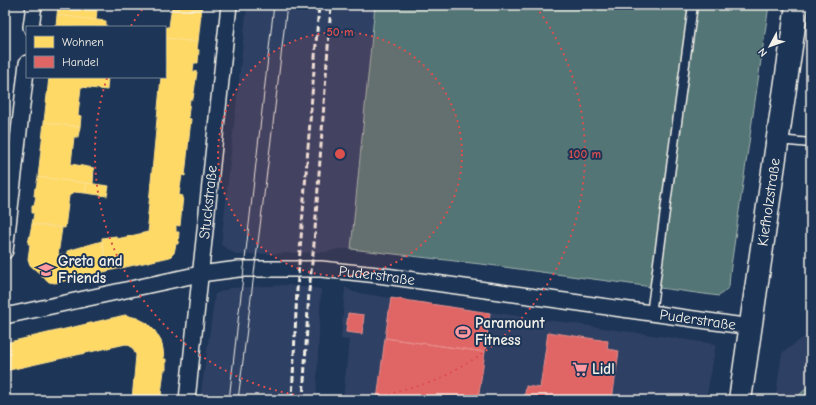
<svg xmlns="http://www.w3.org/2000/svg" width="816" height="405" font-family="'Comic Neue',sans-serif">
  <rect width="100%" height="100%" fill="#1d3557"/>
  <filter id="ink" filterUnits="userSpaceOnUse"><feTurbulence type="fractalNoise" baseFrequency=".025" numOctaves="2"/><feDisplacementMap in="SourceGraphic" scale="8" xChannelSelector="R" yChannelSelector="G"/><feConvolveMatrix kernelMatrix="1 2 1 2 8 2 1 2 1" color-interpolation-filters="sRGB"/></filter>
  <g filter="url(#ink)">
    <!-- built -->
    <path fill="#2f4164" d="M247,5h128l-24,244h-13l-12,3 -89,3 -16,-10z
      M287,285l34,4 -5,111h-116l15,-106 15,-6z
      M345,287l8,5 38,6 325,46 -10,56h-363l6,-60 -8,-1z
      M811,332v52l-17,16h-19l7,-47z"/>
    <!-- green -->
    <path fill="#537575" stroke="#a4b3ae" d="M375,5h394l-39,268 -1,14 -10,9 -230,-31 -138,-16z
      M811,384v16h-17z"/>
    <!-- homes -->
    <path fill="#ffd966" stroke="#fce08d" d="M58,5h33v4l6,1 -1,10 -39,-5z
      M172,5h30l-4,37 -33,-4 1,-11h3z
      M5,6l4,1 -2,19h1l-1,17 -2,-1z
      M57,15l49,6v6h-52v-2l2,1z
      M165,38l33,4 -1,7 2,1 -1,13h-4l-1,8 4,1 -4,27h-3l-2,19 3,1 -6,57 -3,-1 -3,20 4,1 -3,30 -4,-1v7h3l-1,12h-2l-2,9 -4,4 -62,14 -6,-28v-5l14,-2 1,3 31,-7 1,-8h-2l14,-147h4z
      M49,77h59l-1,13 -26,-3 -3,28 3,1 -1,11 -36,-5z
      M44,122l36,5 -2,10h-4l-3,27 23,4 -1,16 -55,-7z
      M38,177l49,6 -2,10 -11,-1 -5,4 -4,32 -33,-4 2,-11h-2v-8h2l2,-9h-2l1,-8h1z
      M87,183l22,3 -2,10 -22,-3z
      M32,224l30,4 -4,27 9,-1v-3l35,-10 6,30 -53,12 -6,-1 -19,-17 -2,-6 2,-15h-2z
      M125,315l12,3 10,5 8,8 6,10 2,8 1,10h2v11h-2l-3,25h2l-1,5h-30l4,-45 -4,-8 -6,-3 -121,27v-28z"/>
    <!-- shops -->
    <path fill="#e06666" stroke="#e6908d" d="M391,298l99,15 -5,39 -100,-14z
      M348,313l16,2 -2,19 -16,-2z
      M548,332l60,9 -1,8 12,2 -7,49h-88l2,-14 14,2z
      M385,338l100,14 -7,48h-101z"/>
    <g fill="none" stroke-linecap="round" stroke-linejoin="round">
      <!-- lane casing -->
      <g stroke="#f4f1e8" stroke-width="11">
        <path id="lane" d="M778,140l33,3
          M651,314l42,-309"/>
      </g>
      <!-- street casing -->
      <g stroke="#f4f1e8" stroke-width="18">
        <g id="street">
          <path d="M31,27l3,-22"/>
          <path d="M5,251l22,-188"/>
          <path id="s1" d="M5,316l195,-42 39,-5h82l57,6 373,52"/>
          <path id="s2" d="M187,400l42,-395"/>
        </g>
      </g>
      <!-- secondary casing -->
      <g stroke="#f4f1e8" stroke-width="25">
        <g id="secondary">
          <path id="s3" d="M740,400l57,-395"/>
        </g>
      </g>
      <!-- lane -->
      <use href="#lane" stroke="#1d3557" stroke-width="8"/>
      <!-- street -->
      <use href="#street" stroke="#1d3557" stroke-width="15"/>
      <!-- secondary -->
      <use href="#secondary" stroke="#1d3557" stroke-width="22"/>
      <!-- tram -->
      <path stroke="#f4f1e8" stroke-width="1" d="M229,400l45,-395
        M238,400l35,-276 14,-119"/>
      <!-- rail -->
      <path stroke="#f4f1e8" stroke-width="3" stroke-dasharray="6 3" stroke-linecap="butt" d="M292,400l5,-110 22,-285
        M303,400l6,-109 5,-47 17,-239"/>
    </g>
  </g>
  <!-- distance rings -->
  <circle cx="340" cy="154" r="122" fill="#dc504e" fill-opacity=".12"/>
  <g fill="none" stroke="#dc504e" stroke-width="2" stroke-dasharray="2 4">
    <circle cx="340" cy="154" r="122"/>
    <path d="M131 26A245 245 0 0 1 144 7M536 7A245 245 0 1 1 107 78"/>
  </g>
  <!-- icons -->
  <defs>
    <g id="school-bare" transform="scale(1.2)"><path d="M0-5L7-2L0 1L-7-2ZM-4 1L0 2.5L4 1V4Q0 6-4 4Z" fill="#ff9aa2" stroke="#1d3557" stroke-width="2.5" paint-order="stroke"/></g>
    <g id="stadium-bare" transform="scale(1.2)"><path d="M0-5a6.5 5 0 1 0 0 10a6.5 5 0 1 0 0-10ZM-3.5-1.8h7v3.6h-7Z" fill="#ff9aa2" stroke="#1d3557" stroke-width="2.5" paint-order="stroke"/></g>
    <g id="supermarket-bare" transform="scale(1.2)"><path d="M-6-5.5h2.5l.6 2H6L4.5 2H-2.5L-4.4-4H-6ZM-1.5 3.2a1.3 1.3 0 1 0 .1 0ZM3 3.2a1.3 1.3 0 1 0 .1 0Z" fill="#ff9aa2" stroke="#1d3557" stroke-width="2.5" paint-order="stroke"/></g>
  </defs>
  <g fill-rule="evenodd">
    <use href="#school-bare" x="46" y="270"/>
    <use href="#stadium-bare" x="463" y="332"/>
    <use href="#supermarket-bare" x="580" y="369"/>
  </g>
  <g text-anchor="middle" dominant-baseline="central" stroke-width="4" stroke-linejoin="round" paint-order="stroke">
    <!-- street labels -->
    <g font-size="15" fill="#f4f1e8" stroke="#1d3557">
      <text stroke="none"><textPath href="#s2" startOffset="199">Stuckstraße</textPath></text>
      <text stroke="none"><textPath href="#s3" startOffset="200">Kiefholzstraße</textPath></text>
      <text stroke="none"><textPath href="#s1" startOffset="377">Puderstraße</textPath></text>
      <text stroke="none"><textPath href="#s1" startOffset="701">Puderstraße</textPath></text>
    </g>
    <!-- poi labels -->
    <g font-size="15" font-weight="bold" fill="#f4f1e8" stroke="#1d3557" text-anchor="start">
      <text x="58" y="261">Greta and<tspan x="58" dy="17">Friends</tspan></text>
      <text x="475" y="323">Paramount<tspan x="475" dy="17">Fitness</tspan></text>
      <text x="592" y="369">Lidl</text>
    </g>
  </g>
  <circle cx="340" cy="154" r="6" fill="#dc504e" stroke="#1d3557" stroke-width="2"/>
  <g font-size="12" text-anchor="middle" font-weight="bold" fill="#dc504e" stroke="#1d3557" stroke-width="4" stroke-linejoin="round" paint-order="stroke">
    <text x="340" y="36">50 m</text>
    <text x="585" y="158">100 m</text>
  </g>
  <!-- margin -->
  <rect width="816" height="405" fill="none" stroke="#1d3557" stroke-width="20"/>
  <rect x="10" y="10" width="796" height="385" fill="none" stroke="#f4f1e8" stroke-width="1.5" filter="url(#ink)"/>
  <!-- legend -->
  <rect x="26" y="26" width="140" height="52" fill="#1d3557" stroke="#738091"/>
  <rect x="34" y="36" width="20" height="12" fill="#ffd966" stroke="#738091"/>
  <text x="62" y="46" font-size="12" fill="#f4f1e8">Wohnen</text>
  <rect x="34" y="56" width="20" height="12" fill="#e06666" stroke="#738091"/>
  <text x="62" y="66" font-size="12" fill="#f4f1e8">Handel</text>
  <!-- north arrow -->
  <g transform="translate(770 46) rotate(229)" stroke="#1d3557" stroke-width="3" paint-order="stroke">
  <path d="M0-3L7 15L0 10L-7 15Z" fill="#f4f1e8"/>
  <text y="-6" font-size="11" font-weight="bold" text-anchor="middle" fill="#f4f1e8">N</text>
  </g>
</svg>
